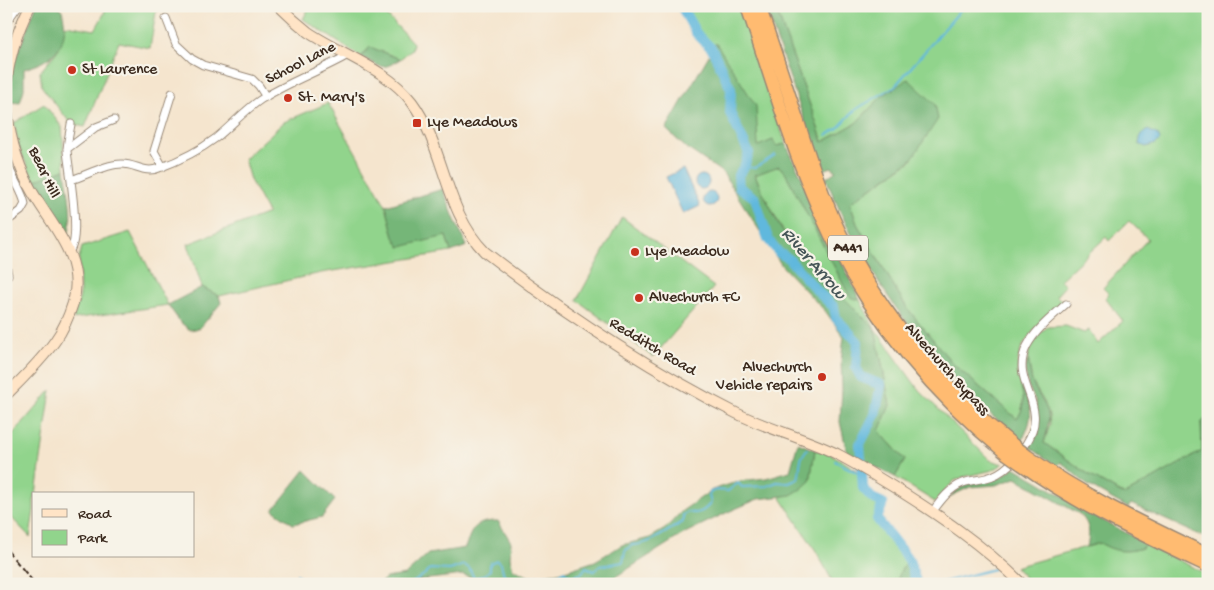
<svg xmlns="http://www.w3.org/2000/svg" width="1214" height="590" font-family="'Gochi Hand',sans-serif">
  <rect width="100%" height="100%" fill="#f7f3e8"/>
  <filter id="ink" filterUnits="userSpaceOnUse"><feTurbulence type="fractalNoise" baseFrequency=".02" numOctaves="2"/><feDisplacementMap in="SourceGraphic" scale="10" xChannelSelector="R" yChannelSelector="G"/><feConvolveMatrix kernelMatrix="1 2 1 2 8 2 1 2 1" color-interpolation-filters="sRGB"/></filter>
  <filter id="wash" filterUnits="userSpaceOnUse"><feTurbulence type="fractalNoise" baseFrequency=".0096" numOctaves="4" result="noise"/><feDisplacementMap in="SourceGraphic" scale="20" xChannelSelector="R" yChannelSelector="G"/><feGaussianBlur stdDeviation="1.12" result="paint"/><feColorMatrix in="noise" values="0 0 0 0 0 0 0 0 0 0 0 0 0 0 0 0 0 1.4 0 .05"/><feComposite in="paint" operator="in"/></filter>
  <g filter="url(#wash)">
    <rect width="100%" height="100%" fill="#f5e5ce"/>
    <!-- green -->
    <path fill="#91d48c" stroke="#667f55" d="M106,6h51l-7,42 -31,-6 -34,85 -14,-3 -29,-37 -2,-15 18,-22 8,-25 29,5 9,-16z
      M308,6h70l35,37 -1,6 -12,10 -30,-12 -9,10 -58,-38 6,-11z
      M681,6h58l47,138 -10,2 -3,-6 -15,7 -42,-104 -4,6 -16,-16z
      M775,6h433v411l-7,6 2,28 -79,44 -33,-19 -47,-33 6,-19 -1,-9 -5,-13 -12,-20 -4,-25 3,-14 16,-16 19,-1 18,7 5,-3 9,14 25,-23 -18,-23 4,-4 -6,-6 45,-49 -19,-18 -20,20 -3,-4 -46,43 5,6 -9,10 8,6c-16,16 -39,32 -45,54 -7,25 14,39 -2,63l-64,-55 -46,-56 -50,-84 -7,-21 62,-43 -30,-64 -26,27 -33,19z
      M328,103l58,103 8,31 52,-1 5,16 -130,21 -102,23 -17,-9 -14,-43 80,-31 -18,-33 -6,-21 40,-37z
      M44,104l18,23 3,42 -31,12 -15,-33 -5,-25z
      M779,166l7,8 64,123 10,3 15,29 44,61 71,70 13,4 -10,6 -30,7 -9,4 -19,21 -40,-25 10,-17 -26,-29 11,-26 -15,-76 -40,-40 -53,-60 -20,-38 -7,-17z
      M622,217l92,70 -61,70 -76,-57z
      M130,232l38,73 -95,14 7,-23 -1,-38 3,-11z
      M51,390l-15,104h-2v16l-4,27 -24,-25v-84l7,6z
      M815,450c16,1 34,15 47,25 2,18 5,20 21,28l-6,16 32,41 -8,10 -5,14h-62l-18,-33 -37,-56 5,1 26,-15z
      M1100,543c15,8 26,10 42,5l3,-5 63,32v9h-177l-16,-17z"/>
    <!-- forest -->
    <path fill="#74b678" stroke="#58704b" d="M36,6h19l7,4c9,34 -7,50 -38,59v20l-4,14 -10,-1 2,-34z
      M765,6h10l48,136 33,-19 26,-27 26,-17 27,25 3,15 -27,41 -61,43 7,21 50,84 46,56 64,55c8,-12 7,-19 4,-32 13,21 12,32 1,54 -86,-68 -156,-160 -196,-263l10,-7 -5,-4 -8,3 -6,-13z
      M716,43l40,63 2,40 15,-6 3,6 10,-2 74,156 -10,-3 -64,-123 -7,-8 -24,9 7,16 19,38 54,60 40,40 15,76 -11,26 26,29 -10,17 -48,-25 -7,-30 2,-33 -1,-28 3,-24 -18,-25 -44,-46 -59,-93 -38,-26 -19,-18z
      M370,47l30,12c-19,13 -20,7 -39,-2z
      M65,169c2,16 11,56 1,68l-29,-46 -3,-10z
      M443,189l11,29 13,28 -16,6 -5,-16 -46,11 -6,-10 -8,-31z
      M202,287l17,9 2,7 -21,25 -10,2 -10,-8 -12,-17z
      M1028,357c1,8 2,19 5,27 15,29 20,25 11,59l47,33 33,19 78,-44 -1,-28 7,-6v122l-77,-35 -3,4 -42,-24 -25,-22 -4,4 -29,-20 8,-24v-20l-8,-16 -3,-16z
      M798,443l17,7 -5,31 -9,8 -10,6 -33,4 -30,13 -43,21 -81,51h-109l-32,-9 -43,5 -3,4h-38l7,-6 19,-3 23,-21 37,-6c7,-20 10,-27 33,-27l13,21 -1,15 3,12 17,8 29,-4 36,-12 27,-16 28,-7 15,-9 17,-18 30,-21 28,-9 26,-3 24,-7z
      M1014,467l92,55 39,21 -3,5c-16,5 -27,4 -42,-5l-13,4c3,-14 3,-21 -6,-32l-65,-37 -20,7 -26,2 -21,10 12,-10 8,-4 15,-1 17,-5z
      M305,470l30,30 -13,17 -29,7 -20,-14z
      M909,560l8,24h-21l5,-14z"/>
    <!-- water -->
    <path fill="#60b8dd" stroke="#4e717e" d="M1148,130l10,5 2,5 -4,4 -10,3 -7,-3 2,-10z
      M683,169l17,37 -17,8 -17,-37z
      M695 182a7 7 0 1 1 14 0a7 7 0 1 1-14 0Z
      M703 199a7 7 0 1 1 14 0a7 7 0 1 1-14 0Z"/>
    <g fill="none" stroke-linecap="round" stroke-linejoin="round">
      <!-- stream -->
      <path stroke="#60b8dd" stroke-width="2" d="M827,135l11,-7 17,-18 40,-24 69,-80
        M744,167l11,1 20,-13
        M835,461l27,14
        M297,574l7,10
        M916,581l4,3
        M411,584l14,-10 5,-5 20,1 14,-5 5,3 5,10 9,-2 7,-6v-7l7,-3 4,4 3,11 18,9
        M541,584l13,-6 10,-7 7,6 10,-3 5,-7 8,4 6,-5 23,-4 2,-11 7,-6c19,0 34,-14 51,-23v-7l5,-3c11,3 16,-1 23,-9l-2,-7 1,-4 6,-2 12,1 10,-8 4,4 25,-1 10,-4 12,1 9,-4c4,-15 -1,-17 9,-30
        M935,584l59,-15"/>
      <!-- river -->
      <path stroke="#60b8dd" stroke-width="10" d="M681,6l15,27 16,16 19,40 -1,24 19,40 -5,14 -6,8 1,12 16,11 13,41 11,14 9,5 31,35 15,14 2,11 22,24 -2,26 5,9 20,8 -6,30 -15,29 3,44 9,10 11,5 -6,16 32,41 7,21 -4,3"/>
    </g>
  </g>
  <g filter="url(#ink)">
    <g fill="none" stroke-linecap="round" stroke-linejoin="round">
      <!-- street casing -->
      <g stroke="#988876" stroke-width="9">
        <path id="street" d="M166,18l10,26 16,15 11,6 49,14 7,7 7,11
          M6,23l12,-17
          M67,149l29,-22 18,-7
          M6,158c2,5 3,11 6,16 4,10 11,19 13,30l-4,7 -15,11
          M163,167l-9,-16 18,-58
          M71,180c16,-5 35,-16 51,-16 14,0 23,10 37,4 19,-7 41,-18 57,-30 15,-12 28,-27 44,-38 28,-18 60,-29 88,-45
          M69,251c13,-9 0,-82 -2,-100 0,-9 3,-19 4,-27
          M6,264l2,11
          M933,511c8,-11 17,-23 30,-28 8,-3 15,-3 23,-5 18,-4 30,-19 40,-34 26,-40 -18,-61 1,-98 9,-17 26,-30 39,-42"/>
      </g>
      <!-- secondary casing -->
      <g stroke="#988876" stroke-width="12">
        <path id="secondary" d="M279,6c9,9 19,18 29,26 34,23 78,36 104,70 33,45 32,109 73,150 78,60 162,116 251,161 32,16 68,25 101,41 19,10 37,21 55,32 47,29 91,59 130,98
          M6,90c2,-30 10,-57 24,-84
          M6,101c2,29 10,59 23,85 20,38 57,70 44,117 -4,13 -10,27 -18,38 -14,20 -32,37 -49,54"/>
      </g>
      <!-- highway casing -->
      <g stroke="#988876" stroke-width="15">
        <path id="highway" d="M747,6c23,68 43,138 72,204 42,95 106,177 187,243
          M759,6c14,40 27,80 40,119 13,41 27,82 47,120 42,77 98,145 167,200
          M1027,456c56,40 118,69 181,99
          M1020,463c58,42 123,72 188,103"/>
      </g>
      <!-- street -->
      <use href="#street" stroke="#fff" stroke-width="7"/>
      <!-- secondary -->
      <use href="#secondary" stroke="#ffe4c6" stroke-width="10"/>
      <!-- highway -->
      <use href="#highway" stroke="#ffbb71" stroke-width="12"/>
      <!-- rail -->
      <path stroke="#3b2a1e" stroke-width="2" stroke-dasharray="8 4" stroke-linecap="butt" d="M6,549l29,35"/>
      <!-- highway-bridge casing -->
      <g stroke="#988876" stroke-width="15" stroke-linecap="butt">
        <path id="highway-bridge" d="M1013,445l14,11
          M1006,453l14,10"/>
      </g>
      <!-- highway-bridge -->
      <use href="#highway-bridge" stroke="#ffbb71" stroke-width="12"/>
    </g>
  </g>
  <!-- markers -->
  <g fill="#c8321e" stroke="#f7f3e8" stroke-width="2">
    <circle cx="72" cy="70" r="5"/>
    <circle cx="288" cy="98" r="5"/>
    <rect x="412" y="118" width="10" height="10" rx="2.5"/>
    <circle cx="635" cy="252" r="5"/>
    <circle cx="639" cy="298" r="5"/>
    <circle cx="822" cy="377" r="5"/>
  </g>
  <g text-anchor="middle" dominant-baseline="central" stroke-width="4.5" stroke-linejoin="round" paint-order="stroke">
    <!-- shield labels -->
    <rect fill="#f7f3e8" stroke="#73665b" stroke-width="1" x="828" y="235.5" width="40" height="25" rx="4"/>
    <g font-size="15" font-weight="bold" fill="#3b2a1e">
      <text x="848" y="248">A441</text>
    </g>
    <!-- street labels -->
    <g font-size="16" fill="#3b2a1e" stroke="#f7f3e8">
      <text transform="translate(301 64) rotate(-27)">School Lane</text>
      <text transform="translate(43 173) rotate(65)">Bear Hill</text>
      <text transform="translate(652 348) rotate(31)">Redditch Road</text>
      <text transform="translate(946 370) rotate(48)">Alvechurch Bypass</text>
    </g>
    <!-- poi labels -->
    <g font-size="16" fill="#3b2a1e" stroke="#f7f3e8" text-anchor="start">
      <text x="82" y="70">St Laurence</text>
      <text x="298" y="98">St. Mary's</text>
      <text x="427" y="123">Lye Meadows</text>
      <text x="645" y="252">Lye Meadow</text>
      <text x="649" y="298">Alvechurch FC</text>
      <text x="812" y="368" text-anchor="end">Alvechurch<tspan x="812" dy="18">Vehicle repairs</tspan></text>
    </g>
    <!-- water labels -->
    <g font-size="18" font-style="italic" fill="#465557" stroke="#f7f3e8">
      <text transform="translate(813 264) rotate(49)">River Arrow</text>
    </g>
  </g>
  <!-- margin -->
  <rect width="1214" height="590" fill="none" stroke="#f7f3e8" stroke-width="25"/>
  <!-- legend -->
  <rect x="32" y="492" width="162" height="65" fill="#f7f3e8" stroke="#aca397"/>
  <rect x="42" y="509" width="25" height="8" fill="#ffe4c6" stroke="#aca397"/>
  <text x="78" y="518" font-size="15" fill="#3b2a1e">Road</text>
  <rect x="42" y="530" width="25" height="15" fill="#91d48c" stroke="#aca397"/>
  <text x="78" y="542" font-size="15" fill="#3b2a1e">Park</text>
</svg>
